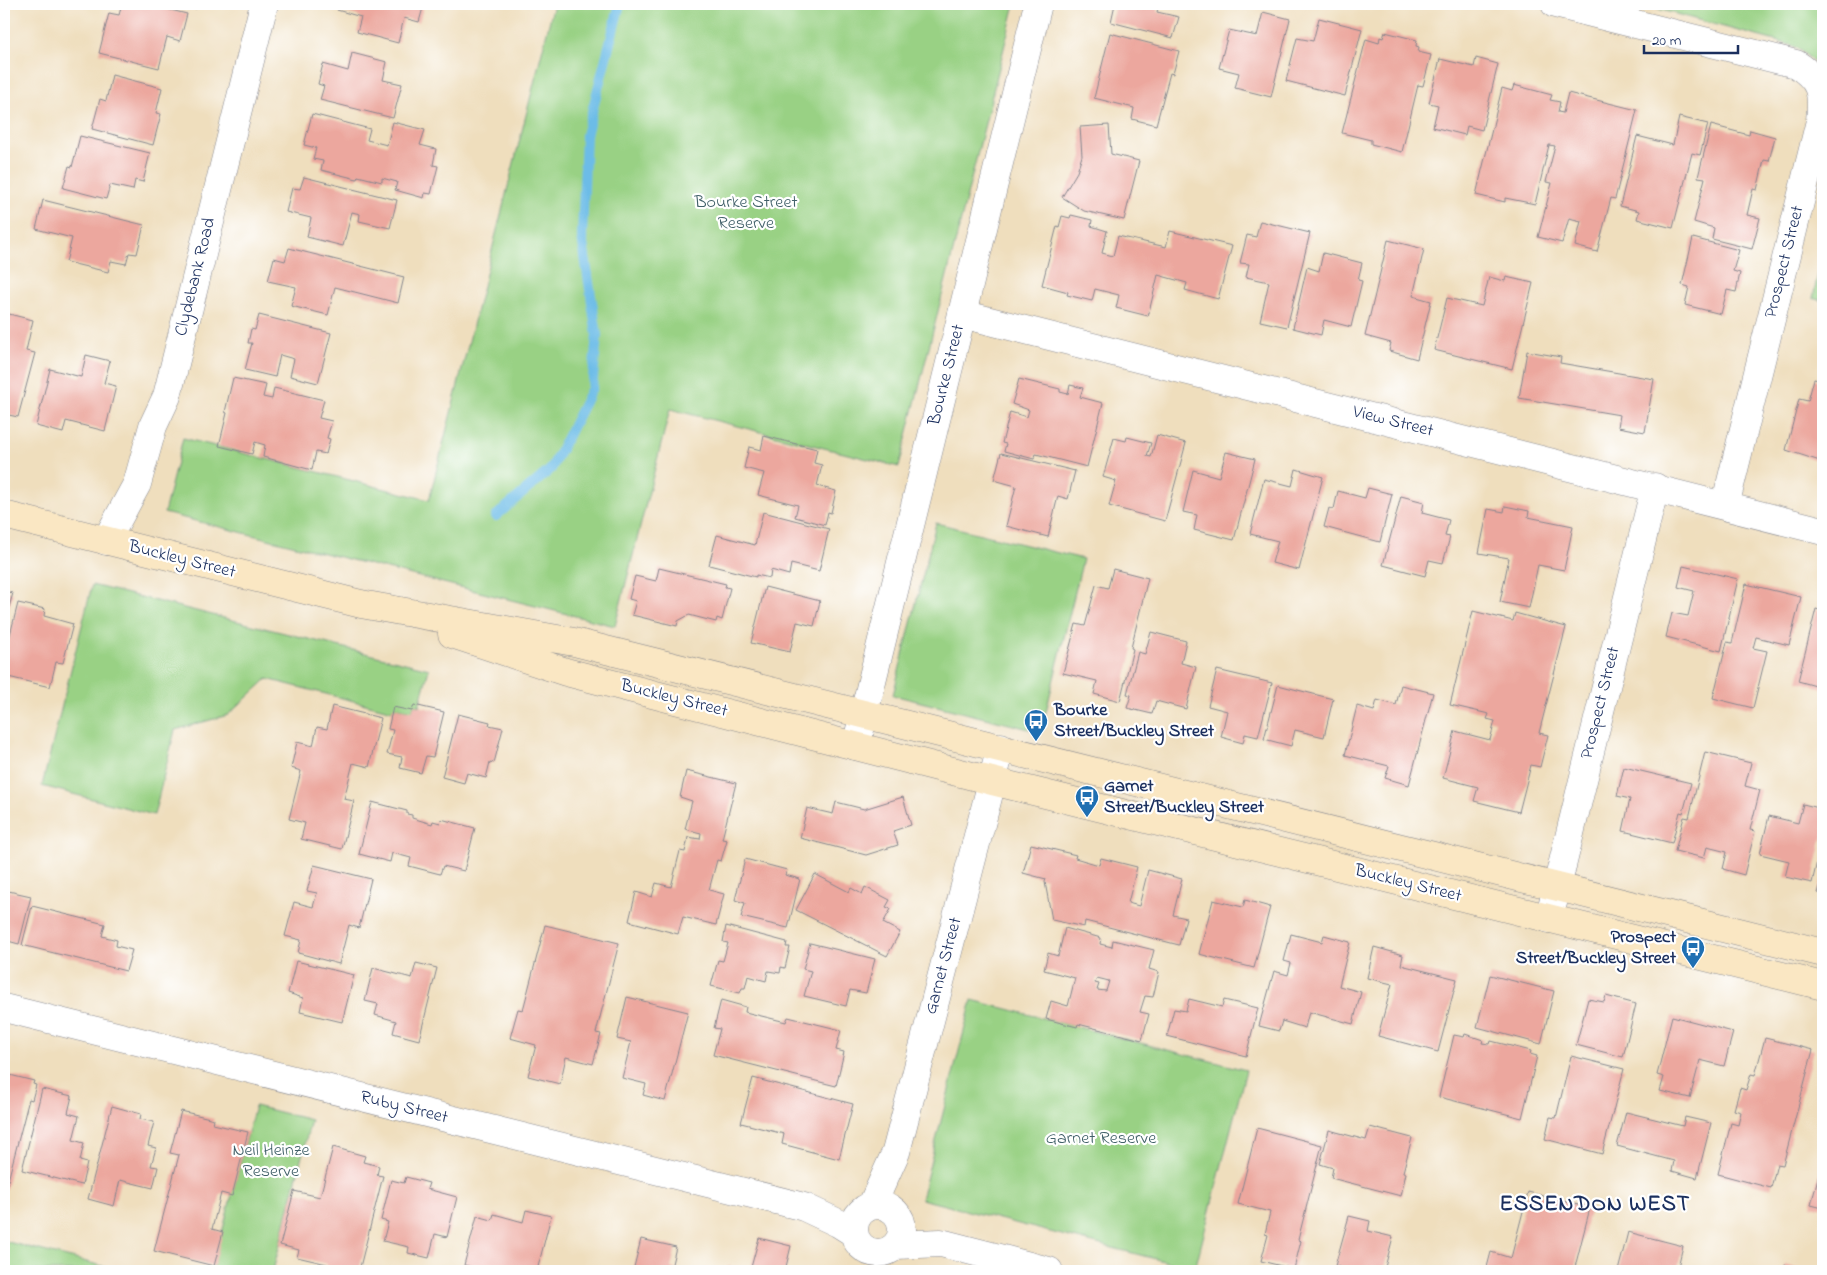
<svg xmlns="http://www.w3.org/2000/svg" width="1827" height="1275" font-family="'Indie Flower',sans-serif">
  <rect width="100%" height="100%" fill="#fff"/>
  <filter id="ink" filterUnits="userSpaceOnUse"><feTurbulence type="fractalNoise" baseFrequency=".02" numOctaves="2"/><feDisplacementMap in="SourceGraphic" scale="10" xChannelSelector="R" yChannelSelector="G"/><feConvolveMatrix kernelMatrix="1 2 1 2 8 2 1 2 1" color-interpolation-filters="sRGB"/></filter>
  <filter id="wash" filterUnits="userSpaceOnUse"><feTurbulence type="fractalNoise" baseFrequency=".0096" numOctaves="4" result="noise"/><feDisplacementMap in="SourceGraphic" scale="20" xChannelSelector="R" yChannelSelector="G"/><feGaussianBlur stdDeviation="1.12" result="paint"/><feColorMatrix in="noise" values="0 0 0 0 0 0 0 0 0 0 0 0 0 0 0 0 0 1.4 0 .05"/><feComposite in="paint" operator="in"/></filter>
  <g filter="url(#wash)">
    <rect width="100%" height="100%" fill="#efdebd"/>
    <!-- green -->
    <path fill="#99d184" stroke="#5a8071" d="M554,4h461l-116,463 -229,-58 -55,217 -451,-113 19,-75 246,62z
      M1639,4h184v64l-29,-22z
      M1823,249v52l-10,-3z
      M936,523l147,36 -42,173 -148,-37z
      M92,585l337,84 -10,37 -5,-1 -2,6 -18,-4 -1,4 -126,-32 -39,36 -53,15 -21,85 -112,-29z
      M972,1000l274,70 -51,199 -274,-70z
      M255,1106l56,14 -38,151h-61z
      M4,1241l118,30h-118z"/>
    <g fill="none" stroke-linecap="round" stroke-linejoin="round">
      <!-- stream -->
      <path stroke="#6cbce7" stroke-width="10" d="M496,516l55,-47 41,-81 5,-53 -15,-98 4,-102 34,-131"/>
    </g>
    <g id="blocks">
      <!-- building -->
      <path fill="#eca79e" fill-rule="evenodd" d="M122,4h24l41,10 -7,27 -13,-4 -8,31 -60,-15 10,-40 10,2z
        M177,4h20l-1,5z
        M338,4h86l-5,18 -15,-4 -6,25 -41,-11 4,-15 -24,-7z
        M1115,4h44l-2,8 22,5 -6,21 -62,-16z
        M1263,12l27,7 -19,78 -36,-9 4,-15 -20,-5 10,-38 28,6z
        M1319,18l43,11 -17,67 -59,-15 11,-43 16,3z
        M1385,32l32,8 -1,6 3,1 -1,5 13,3 -8,31 -5,-1 -16,67 -31,-8v-4l-29,-7 24,-94 13,4 1,-6 3,1z
        M1110,33l69,18 -6,23 -3,-1 -14,52 -24,-6 2,-11 -40,-10z
        M352,53l35,9 -4,18 19,4 -9,34 -73,-18 4,-14 -6,-2 5,-20 25,7z
        M1476,58l22,6 -16,66 -15,-4 -2,9 -32,-8 5,-22 -9,-2 11,-44 34,8z
        M112,75l50,13 -6,25 5,1 -8,31 -61,-16 8,-30 6,2z
        M1514,85l38,10 -2,5 10,2 -2,10 5,1 5,-20 69,17 -22,89 -4,-1 -14,54 -22,-6 6,-25 -12,-3 -7,25 -24,-6 14,-54 -6,-1 9,-36 -6,-1 -14,59 -30,-6v4l-29,-7 26,-107 10,3z
        M312,114l58,15 -3,11 20,5 6,-23 32,8 -5,15 16,4 -3,16 5,1 -7,28 -6,-1 -1,5 -29,-8 2,-8 -15,-4v4l-24,-6 -1,3 -36,-9 2,-9 -10,-2 3,-11 -12,-3z
        M1679,117l29,7 -8,31 -8,-2 -19,75 -36,-9 2,-8 -19,-5 17,-70 36,9z
        M1109,125l2,29 28,7 -15,59 -40,-9 -22,-14 15,-25 5,-16 -2,-29z
        M1711,125l38,10 1,-5 25,7 -6,24 -5,-1 -7,30 -4,-1 -6,26 13,3 -8,31 -40,-10 2,-11 -20,-6 11,-44 -7,-1z
        M80,136l70,17 -7,29 -8,-2 -2,10 -23,-5 -4,14 -43,-11 6,-22 3,1z
        M304,177l93,23 -7,28 -31,-7 1,-7 -8,-2 -9,34 -36,-9 4,-19 -25,-6 6,-24 8,1z
        M43,200l101,25 -7,29 -8,-1 -3,11 -15,-3 -3,11 -42,-10 6,-24 -36,-9z
        M1071,215l21,5 -1,6 16,5 -5,22 11,3 5,-20 48,11 4,-16 62,15 -14,53 -33,-9 2,-7 -29,-8 -10,41 -32,-8 3,-13 -24,-6 -3,12 -25,-6 1,-3 -26,-7 15,-59 2,1 3,-11 8,2z
        M1260,221l50,12 -23,94 -27,-6 9,-39 -23,-5 3,-13 -9,-1 7,-28 9,2z
        M1693,238l46,12 -6,21 7,2 -4,19 -9,-2 -6,24 -36,-9 4,-18 -7,-2z
        M1388,240l36,9 -11,47 18,5 -14,58 -28,-8 2,-8 -26,-7z
        M289,248l115,29 -6,26 -63,-16 -7,28 -37,-9 5,-19 -28,-6 6,-23 11,3z
        M1323,253l39,10 -4,17 4,1 -11,46 -27,-7 -3,15 -28,-7 14,-61 12,4z
        M1489,277l16,4 1,-4 27,6 -21,86 -78,-19 13,-52 35,8z
        M5,313l28,7 -7,31 9,2 -17,64 -14,-3z
        M259,315l72,18 -13,50 -28,-7 4,-17 -14,-4 -5,22 -30,-7 7,-27h-4l3,-14 4,1z
        M1527,351l34,6 -1,6 94,16 -9,53 -27,-5 2,-12 -101,-17z
        M86,355l24,6 -6,22 12,3 -11,45 -39,-10 -3,12 -27,-7 14,-57 31,8z
        M233,378l33,7 -3,12 9,2 2,-11 50,12 -5,18 13,3 -5,17 3,1 -4,15 -10,-2 -4,18 -49,-13 2,-12 -10,-3 -3,12 -33,-8 8,-33 -2,-1z
        M1019,379l41,10v3l8,2 2,-9 13,3 -3,9 23,6 -16,64 -51,-13 -2,5 -30,-8 2,-7 -4,-1 8,-31 17,5 2,-7 -17,-6z
        M1814,379l9,2v81l-37,-12 13,-51 9,2z
        M1157,435l29,8 -21,78 -56,-15 7,-25 -13,-4 11,-39 12,3 1,-4 24,6 -4,13 4,1z
        M764,436l53,13 -3,14 8,2 -5,21 19,5 -5,22 -3,-1 -3,13 -30,-8 3,-12 -40,-10 6,-22 -20,-5 5,-21 12,3z
        M1226,452l29,7 -21,81 -40,-10 3,-15 -14,-3 10,-42 26,7z
        M1001,453l74,18 -7,28 -10,-3 -10,41 -42,-11 10,-40 -22,-6z
        M1296,469l27,8 -24,93 -27,-7 6,-22 -28,-7 14,-55 28,7z
        M1368,488l24,6 -12,48 -56,-15 5,-19 5,1 4,-18 27,7z
        M1401,496l23,6 -2,11 27,7 -4,16 5,1 -7,26 -14,-3 -4,16 -42,-11z
        M1505,506l24,5 -1,6 45,9 -9,44 -26,-5 -9,43 -29,-6 9,-44 -30,-5 9,-44 16,3z
        M763,512l66,17 -10,42 -28,-7 -2,11 -18,-5 -1,8 -14,-3v2l-47,-12 8,-30 38,10z
        M1683,566l55,13 -17,72 -55,-14 6,-24 16,3 6,-25 -16,-4z
        M659,568l67,16 -1,3 5,1 -8,32 -5,-2 -1,4 -27,-7 -11,6 -1,5 -45,-11 4,-14 -7,-2 6,-23 21,5z
        M1113,569l35,9 -17,70 2,1 -13,52 -26,-7 3,-13 -34,-8 13,-49 9,2 11,-41 12,3z
        M1746,584l55,13 -12,48 -33,-8 -3,11 14,3 -14,57 -40,-10 14,-56 5,1z
        M765,587l55,14 -6,25 -17,-4 -7,30 -39,-9z
        M4,591l9,2 -9,32z
        M18,603l27,6 -1,7 29,8 -10,39 -7,-1 -6,25 -46,-11v-17z
        M1816,609l7,2v77l-25,-7z
        M1473,611l40,10 2,-8 51,14 -27,106 9,2 -8,32 -9,-2 -12,47 -45,-11 4,-14 -35,-9 12,-47 35,9 5,-19 -8,-2 2,-5 -39,-9z
        M1151,632l35,9 -5,22 15,4 -10,42 -30,-8 -4,13 -25,-6 4,-13 -4,-1 11,-42 7,2z
        M1217,670l55,13 -14,54 -13,-3 -2,9 -22,-6 6,-26 -19,-5z
        M1278,685l55,14 -9,38 -29,-7 -4,16 -27,-7z
        M1401,685l32,8 -24,92 -24,-7 4,-12 -44,-11 12,-49 17,5 3,-11 19,5z
        M414,705l30,7 -11,45 -7,-1 -5,17 -21,-5 2,-11 -15,-3 6,-24 -5,-1 5,-22 19,4z
        M332,706l49,12 -12,49 -16,-4 -9,36 10,2 -12,48 -41,-10 4,-16 -16,-4 12,-48 -10,-3 6,-26 16,4 4,-19 10,2z
        M458,714l32,8 -1,3 14,3 -9,35 -4,-1 -4,16 -19,-5 -3,10 -22,-6z
        M1705,752l46,11 -6,23 15,4 -10,40 5,1 -11,44 -21,-6 4,-17 -20,-5 -3,11 -29,-7 9,-34 5,1z
        M1624,767l67,16 -8,30 -3,-1 -8,31 -49,-12 7,-32 -13,-3z
        M686,771l50,12 -14,56 5,1 -6,21 -4,-1 -8,30 15,4 -8,31 -33,-8 -5,17 -49,-13 7,-29 16,5 4,-14 15,4 9,-36 5,1 3,-15 12,2 1,-6 -16,-4 7,-28 -12,-4z
        M903,797l8,28 -18,6 5,14 -32,10 -66,-17 7,-30 26,6 3,-12 28,7z
        M372,802l35,9v3l5,1v3l20,6 1,-3 7,2 1,-4 34,9 -11,43 -21,-5 -3,8 -31,-8 2,-8 -19,-5 -2,9 -31,-8z
        M1803,804l20,5v27l-11,47 -27,-6 4,-16 -29,-7 9,-38 29,7z
        M1031,844l45,11 -1,3 24,7 2,-7 36,9 -9,36 11,3 9,-36 34,9 -9,36 13,3 -7,27 -94,-24 -1,6 -32,-7 -7,-38 1,-3 -23,-6z
        M745,859l42,11 -2,5 15,4 -12,49 -47,-11 4,-14 -10,-3z
        M314,865l57,14 -12,49 -10,-3 -10,39 -41,-11 3,-13 -16,-4 9,-34 19,5 4,-14 -10,-2z
        M815,874l34,18 2,-4 11,6 3,-7 25,13 -4,7 5,2 -8,14 17,9 -13,24 -91,-46z
        M1823,876v18l-5,-1z
        M4,890l27,6 -12,48 -15,-4z
        M1213,900l30,7 2,-7 25,7 -16,61 -55,-14z
        M32,906l73,18 -3,12 15,4 -1,6 16,4 -6,21 -104,-26z
        M545,925l74,18 -23,90 5,1 -8,30 -27,-7 -6,27 -32,-8 8,-31 -26,-7 8,-29 5,1z
        M726,926l61,16 -1,5h4l-5,21 -4,-1 -1,6 -12,-2 -2,10 -18,-5 -3,12h-3l-2,5 -29,-7 7,-26 5,1 5,-18 -5,-1z
        M1065,928l36,10 -1,6 12,3 1,-7 41,10 -5,19 10,3 -6,25 -8,-1 -5,16 9,2 -7,26 -64,-16 -1,3 -31,-8 5,-18 17,5 7,-28 -31,-8 4,-17 10,3zM1097,978l12,3 -3,10 -9,-1 2,-6 -4,-1z
        M1291,934l31,8 2,-7 26,7 -11,44 22,6 -8,32 -44,-12 -4,16 -23,-7 -3,10 -20,-5 15,-55 14,4 3,-12 -7,-2z
        M810,943l65,16 -9,34 -16,-3 -4,16 -42,-10 7,-25 -8,-2z
        M1374,947l29,8 -2,10 56,14 -19,73 -60,-16 14,-52 -25,-6z
        M296,961l58,14 -12,47 -42,-10 3,-14 -15,-5z
        M416,963l21,5 -18,72 -26,-7 3,-12 -21,-6 3,-11 -13,-3 8,-33 39,10z
        M1490,975l64,16 -13,53 -64,-17z
        M1606,996l30,8 -13,53 -47,-12 12,-46 16,3z
        M627,997l61,15 -23,89 -22,-6 3,-11 -24,-6 9,-36 -14,-3z
        M1189,999l33,8 2,-7 34,8 -12,48 -79,-20 7,-27 12,2z
        M721,1000l25,7 -1,5 41,10 2,-5 53,13 -5,20 8,2 -8,34 -123,-31 7,-26 -6,-1z
        M1672,1016l61,16 -9,34 -24,-6 -10,38 -30,-7 4,-14 -7,-2z
        M1465,1034l18,6 -1,3 8,1 1,-3 40,10 -1,3 7,2 -15,62 -83,-21 15,-62 10,2z
        M1765,1038l48,12 -30,115 -6,-1 -6,24 -53,-14 13,-51 7,2 3,-13 -7,-2 6,-22 6,2 5,-16 4,1z
        M1571,1056l53,13 -22,85 -57,-15 5,-22 6,1z
        M10,1075l24,6 -1,3 3,1 -4,15 -3,-1 -25,97v-119l5,1z
        M753,1078l100,26 -14,55 -57,-15 2,-10 -43,-11z
        M42,1089l30,7 -4,17 11,3 -6,24 11,3 -4,18 7,2 -5,22 -60,-15z
        M112,1106l29,8 -1,5 14,3 -6,24 8,2 -5,18 7,1 -5,21 -33,-8 -6,26 -26,-7z
        M181,1111l33,8 -1,5 35,8 -16,64 -11,-3 -9,36 11,3 -9,34 -60,-15 25,-96 -9,-2z
        M1626,1112l57,14 2,-9 26,6 -14,55 -25,-7 2,-10 -57,-15z
        M1370,1127l42,11 -9,34 3,1 -5,23 -70,-18 2,-10 -13,-4 9,-34 37,10z
        M1257,1128l65,17 -24,95 3,1 -7,28 -33,-8 7,-26 -3,-1 5,-22 -32,-8z
        M333,1147l32,9 -2,6 16,4 -2,9 6,1 -24,95 -33,-1 1,-6 -30,-7 2,-7 -19,-5 14,-54 26,6z
        M1821,1166h2v42l-12,-3z
        M406,1177l23,6 -2,6 30,8 -10,40 -12,-3 -6,24 -21,-5 1,-6 -26,-6 5,-19 -7,-2 10,-40 13,3z
        M1528,1192l62,16 -16,63h-88l5,-19 20,6z
        M526,1210l25,6 -14,55h-49l-24,-6 13,-49 15,4 2,-6 29,8z
        M1349,1216l21,5 -2,10 25,6 -9,34h-30l-19,-5z
        M1628,1232l55,14 -6,25h-59z
        M759,1238l32,8 -6,25h-35z
        M641,1239l35,8 -5,21 4,1v2h-42z
        M1785,1265l20,6h-22z
        M728,1266l19,5h-21z"/>
    </g>
  </g>
  <g filter="url(#ink)">
    <use href="#blocks" fill-opacity="0" stroke="#85868e" stroke-width="1"/>
    <g fill="none" stroke-linecap="round" stroke-linejoin="round">
      <!-- minor casing -->
      <g stroke="#85868e" stroke-width="29">
        <path id="minor" d="M1555,4l241,60c25,16 27,28 24,57l-95,385
          M962,314l861,217
          M106,541l31,-57 16,-58 14,-30 97,-392
          M856,746l182,-742
          M1549,919l106,-432
          M4,1008l800,199 34,16 16,10
          M854 1229a24 24 0 1 1 48 0a24 24 0 1 1-48 0Z
          M872,1205l24,-53 105,-405
          M896,1245l45,-2 108,28"/>
      </g>
      <!-- secondary casing -->
      <g stroke="#85868e" stroke-width="29">
        <path id="secondary" d="M4,515l357,89 213,38 1249,311
          M452,634l114,38 426,109 831,205"/>
      </g>
      <!-- minor -->
      <use href="#minor" stroke="#fff" stroke-width="28"/>
      <!-- secondary -->
      <use href="#secondary" stroke="#fae7c3" stroke-width="28"/>
    </g>
  </g>
  <!-- icons -->
  <defs>
    <g id="bus-pin" transform="scale(1.25)"><path d="M0 17L-7.5 6A9.5 9.5 0 1 1 7.5 6Z" fill="#1f6fb2" stroke="#fff"/><path d="M-5-6H5V4H4V6H2V4H-2V6H-4V4H-5ZM-3.5-4V0h7V-4ZM-3.5 1.2v1.5H-2V1.2ZM2 1.2v1.5H3.5V1.2Z" fill="#fff"/></g>
  </defs>
  <g fill-rule="evenodd">
    <use href="#bus-pin" x="1036" y="721"/>
    <use href="#bus-pin" x="1087" y="797"/>
    <use href="#bus-pin" x="1693" y="948"/>
  </g>
  <g text-anchor="middle" dominant-baseline="central" stroke-width="4.5" stroke-linejoin="round" paint-order="stroke">
    <!-- park labels -->
    <g font-size="18" fill="#416069" stroke="#fff">
      <text x="746" y="203">Bourke Street<tspan x="746" dy="21">Reserve</tspan></text>
      <text x="1101" y="1139">Garnet Reserve</text>
      <text x="271" y="1151">Neil Heinze<tspan x="271" dy="21">Reserve</tspan></text>
    </g>
    <!-- street labels -->
    <g font-size="18" fill="#1b2f5e" stroke="#fff">
      <text transform="translate(1785 262) rotate(-76)">Prospect Street</text>
      <text transform="translate(196 277) rotate(-76)">Clydebank Road</text>
      <text transform="translate(947 375) rotate(-76)">Bourke Street</text>
      <text transform="translate(1393 422) rotate(14)">View Street</text>
      <text transform="translate(182 560) rotate(14)">Buckley Street</text>
      <text transform="translate(674 699) rotate(14)">Buckley Street</text>
      <text transform="translate(1601 703) rotate(-76)">Prospect Street</text>
      <text transform="translate(1408 884) rotate(14)">Buckley Street</text>
      <text transform="translate(944 966) rotate(-75)">Garnet Street</text>
      <text transform="translate(404 1108) rotate(14)">Ruby Street</text>
    </g>
    <!-- poi labels -->
    <g font-size="18" font-weight="bold" fill="#1b2f5e" stroke="#fff" text-anchor="start">
      <text x="1054" y="711">Bourke<tspan x="1054" dy="21">Street/Buckley Street</tspan></text>
      <text x="1104" y="787">Garnet<tspan x="1104" dy="21">Street/Buckley Street</tspan></text>
      <text x="1676" y="938" text-anchor="end">Prospect<tspan x="1676" dy="21">Street/Buckley Street</tspan></text>
    </g>
    <!-- district labels -->
    <g font-size="22" font-weight="bold" letter-spacing="1" fill="#1b2f5e" stroke="#fff">
      <text x="1595" y="1205">ESSENDON WEST</text>
    </g>
  </g>
  <!-- margin -->
  <rect width="1827" height="1275" fill="none" stroke="#fff" stroke-width="20"/>
  <!-- scale -->
  <path d="M1644 45v8h94v-8" fill="none" stroke="#1b2f5e" stroke-width="2.5"/>
  <text x="1652" y="45" font-size="15" fill="#1b2f5e" stroke="#ffffff" stroke-width="4" paint-order="stroke">20 m</text>
</svg>
